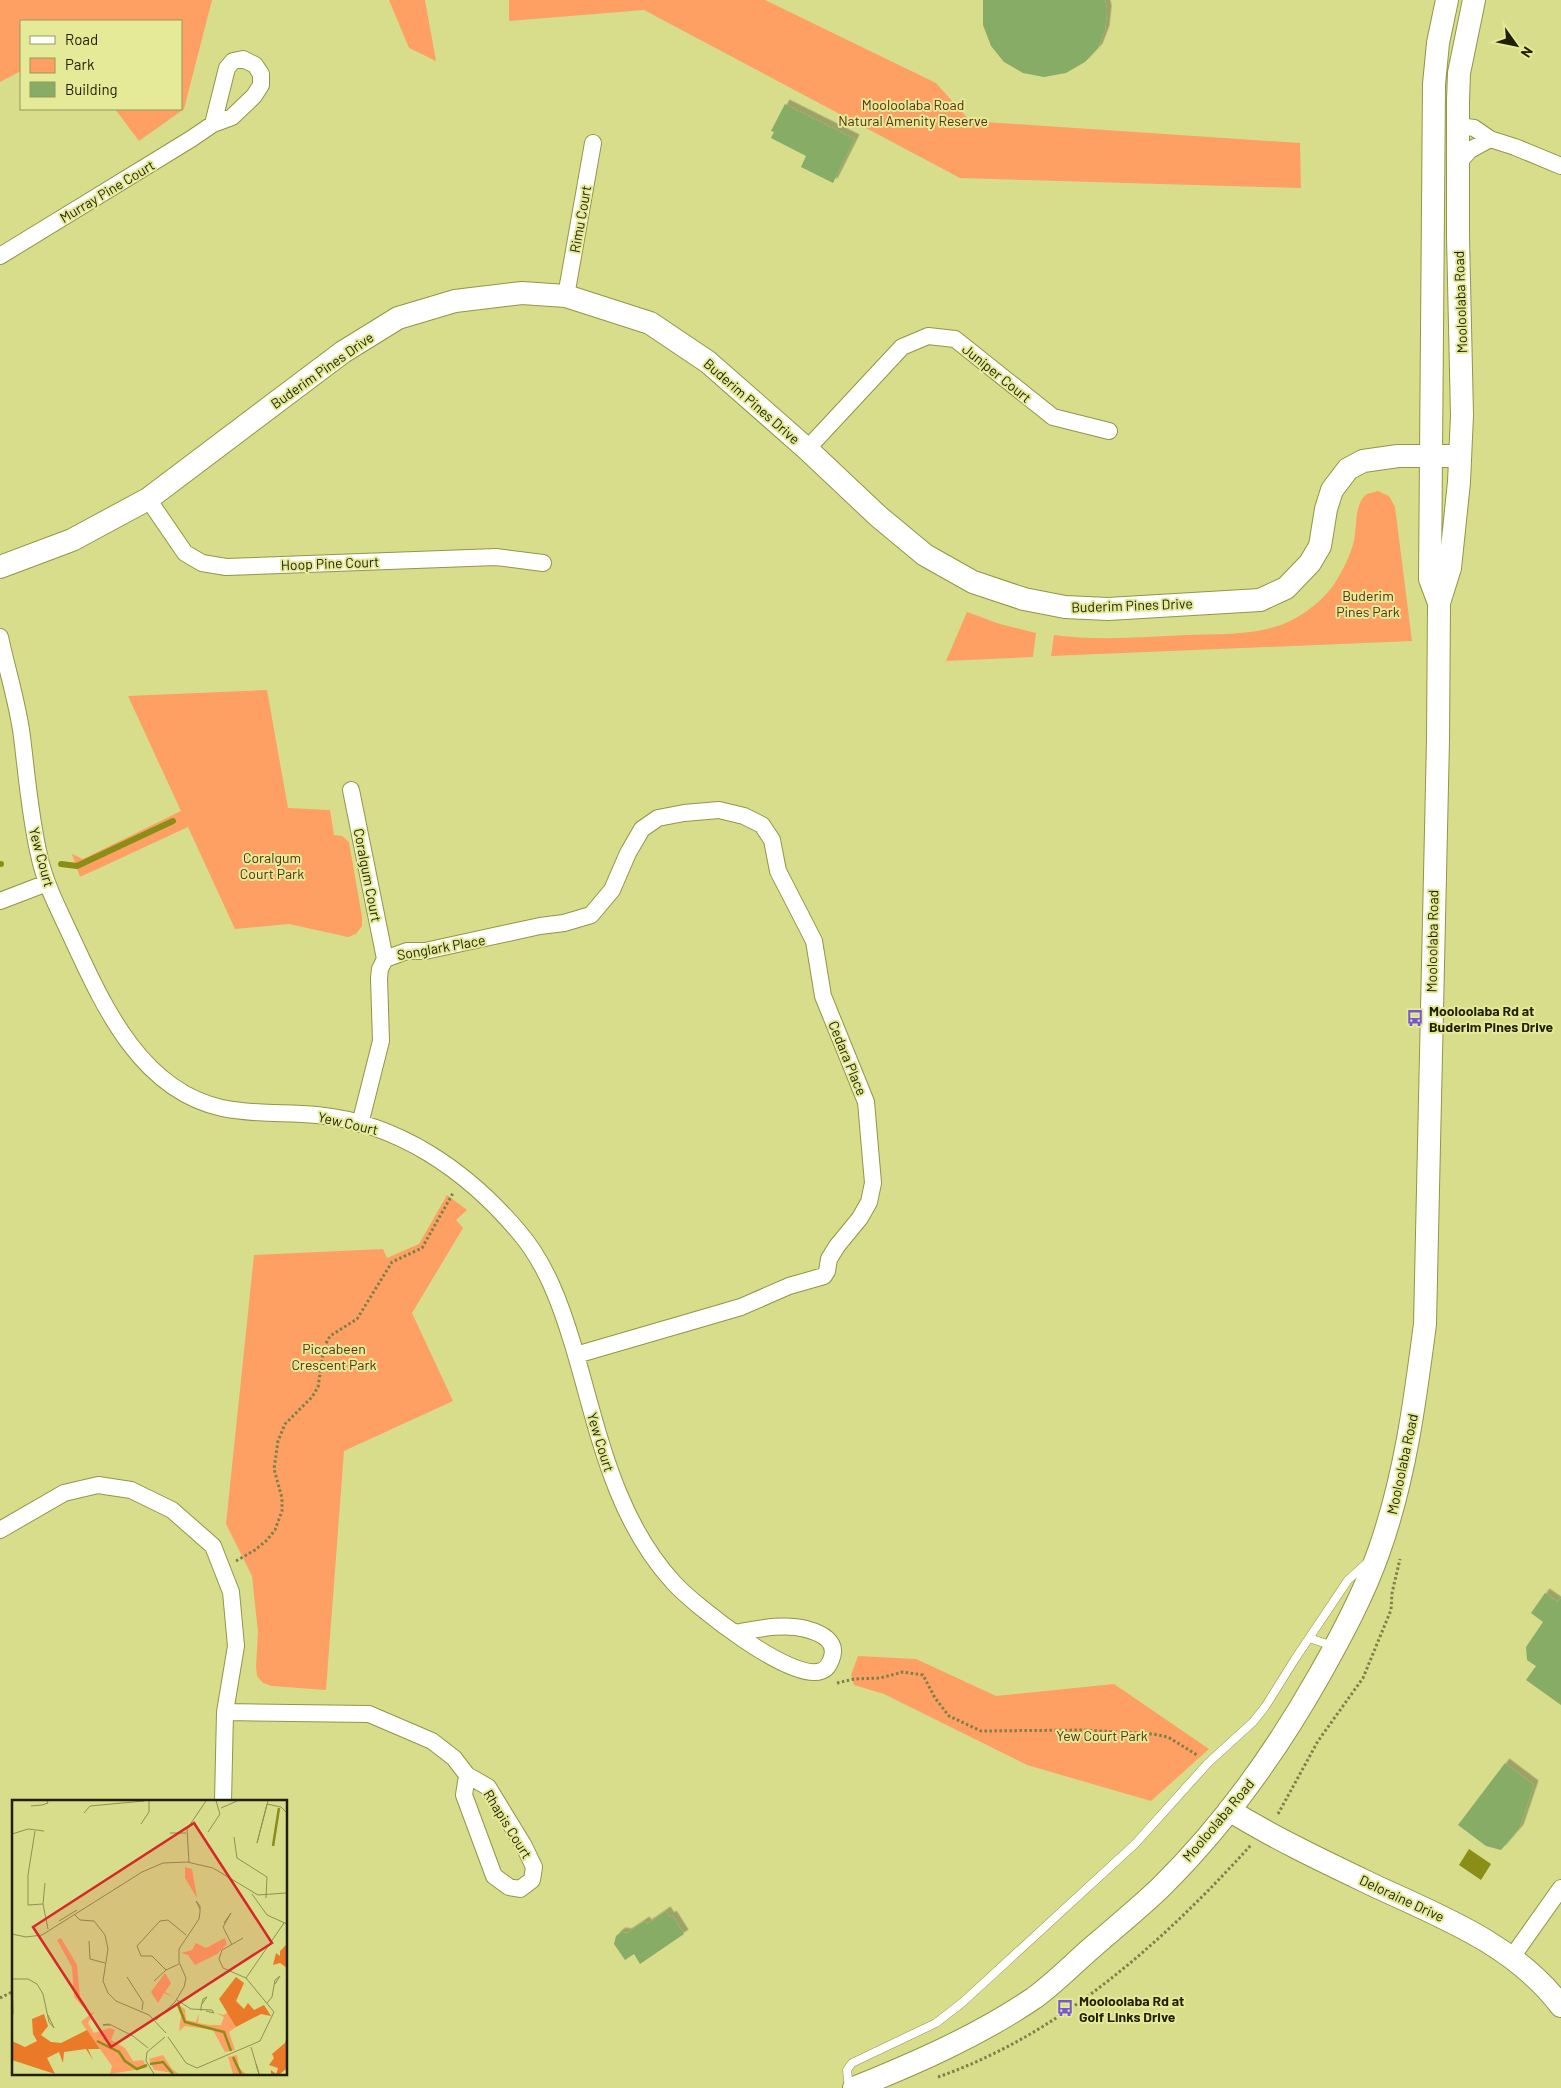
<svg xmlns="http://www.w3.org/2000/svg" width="1561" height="2088" font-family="Barlow,sans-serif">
  <defs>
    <filter id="shadow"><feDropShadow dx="4.5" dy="-4.5" stdDeviation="0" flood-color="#0004"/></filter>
  </defs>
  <rect width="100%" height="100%" fill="#d7dd8b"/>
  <!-- green -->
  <path fill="#fe9f64" d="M0,0h212l-28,109 -45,32 -24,-32h66v-88h-160v50l-21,11z
    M389,0h36l11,61 -27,-13z
    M509,0h256l171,83 34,38 330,22 1,45 -341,-10 -316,-168 -135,11z
    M1378,491l11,5 6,11 17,134 -361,15 3,-21c44,6 89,2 133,0 27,-1 54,0 80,-6 25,-5 51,-23 66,-43 9,-14 17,-29 21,-45 3,-13 0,-38 13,-47 3,-1 8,-2 11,-3z
    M967,612l33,12 36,9 -3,24 -87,4z
    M267,690l21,118 42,2 4,25 8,1 7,6 13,75v9l-6,8 -8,3 -59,-13 -54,5 -47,-102 -108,50 -8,-23 11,5 98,-48 -53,-115z
    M447,1195l20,15 -11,10 7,8 -51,85 41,88 -109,50 -18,239 -54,-4 -9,-3 -6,-7 -1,-9 2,-35 -6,-56 -26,-52 28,-269 129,-6 4,9 32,-14z
    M858,1656l58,3 80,37 118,-12 95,65 -58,52 -124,-36 -143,-71 -30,-9 -3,-10z"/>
  <!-- water -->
  <path fill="#8b8e16" d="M1469,1849l22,15 -10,16 -22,-15z"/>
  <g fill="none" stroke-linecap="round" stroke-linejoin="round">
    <!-- stream -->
    <path stroke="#8b8e16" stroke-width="6" d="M0,864h1
      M61,864l16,2 96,-45"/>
  </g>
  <!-- building -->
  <path fill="#86ac66" filter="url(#shadow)" d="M983,0h122l2,10 -2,20 -7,18 -13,14 -19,11 -22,4 -21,-4 -19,-11 -13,-16 -8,-21z
    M785,104l70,35 -22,44 -32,-16 5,-11 -35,-18 3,-6 -3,-1z
    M1545,1593l13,9 3,-4v107l-35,-25 10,-14 -9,-6 -1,-13 17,-25 -12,-9z
    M1505,1763l29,22 -15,44 -18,21 -15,-4 -28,-21z
    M666,1911l4,6 2,-2 12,19 -44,30 -6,-10 -9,6 -11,-16 2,-8 5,-4 6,1 18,-12 2,3z"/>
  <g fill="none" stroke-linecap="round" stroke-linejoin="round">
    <!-- lane casing -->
    <g stroke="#929646" stroke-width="9">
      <path id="lane" d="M1309,1638l24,8
        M849,2088l-2,-18 5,-7 84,-40 27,-21 172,-158 73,-81 45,-41 12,-15 30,-48 53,-79 20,-18"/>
    </g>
    <!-- street casing -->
    <g stroke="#929646" stroke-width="18">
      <path id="street" d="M1459,126l15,2 16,11 25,8 46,19
        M1458,163l12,-13 20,-11
        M0,256l191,-117 22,-15 19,-7 22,-21 7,-11v-11l-6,-9 -12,-6 -10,2 -6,7 -14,56
        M566,296l27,-153
        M807,449l95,-102 26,-11 27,3 98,78 56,14
        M148,499l37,54 17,10 24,4 270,-10 47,6
        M0,637c7,33 18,67 22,100 5,40 8,79 17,118 6,29 20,55 32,81 32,69 69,154 151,172 32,7 63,4 95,7 82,8 150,56 201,116 28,32 43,74 55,114 25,83 40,172 101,238 21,23 117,99 147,88 6,-2 8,-6 10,-11 8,-19 -10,-27 -25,-31 -23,-6 -48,0 -71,4
        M351,790l34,169
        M0,901l47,-18
        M360,1124l21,-83 -2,-63 1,-9 5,-10 22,-8h18l115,-25 24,-3 27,-8 21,-25 16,-37 14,-24 16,-11 26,-5 35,-3 25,6 18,9 10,15 6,31 36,70 9,55 43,106 7,81 -4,19 -9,16 -23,28 -8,13 -2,12 -3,5 -35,10 -48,21 -165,48
        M0,1530l64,-37 34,-8 33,5 41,20 41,36 18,46 5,54 -11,66 -2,90
        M225,1712l144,2 63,27 22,17 13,17 21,12 36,59 10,21 -2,13 -12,9 -11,-2 -15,-11 -30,-81 3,-20
        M1512,1957l49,-69"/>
    </g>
    <!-- secondary casing -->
    <g stroke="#929646" stroke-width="24">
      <path id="secondary" d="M0,567l72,-27 76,-41 195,-147 55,-34 57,-17 67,-8 44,3 84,27 58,39 99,87 71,67 47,39 48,27 51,17 41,8 43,2 152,-9 26,-12 24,-25 10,-17 6,-37 6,-19 16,-21 15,-8 35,-5h62
        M1439,603l-9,-24 4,-495 4,-41 9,-43
        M1229,1810c47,29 96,52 146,76 67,31 140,59 186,120
        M854,2088c62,-25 124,-52 180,-90 22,-16 41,-36 61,-53 22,-19 44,-37 65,-57 64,-63 116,-136 160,-214 22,-39 44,-80 59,-123 26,-73 36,-150 46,-227l13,-584 1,-137 11,-35 9,-86 3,-67 -4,-178v-136l1,-28 15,-73"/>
    </g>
    <!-- path -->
    <path stroke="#7d8148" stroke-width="3" stroke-dasharray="2.5 2.5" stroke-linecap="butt" d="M236,1561l19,-11 12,-10 8,-10 7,-19v-13l-8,-29 4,-28 7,-17 27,-27 6,-10 6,-40 6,-11 27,-17 35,-57 30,-14 31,-55
      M837,1683l17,-4 26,-1 23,-6 20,3 12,23 14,18 32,15 102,-1 70,4 15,3 29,18
      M1278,1814l40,-73 45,-63 28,-68 1,-17 8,-34
      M0,1998l14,-7
      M938,2077c123,-43 226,-136 313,-232"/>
    <!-- lane -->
    <use href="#lane" stroke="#fff" stroke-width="8"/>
    <!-- street -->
    <use href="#street" stroke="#fff" stroke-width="16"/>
    <!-- secondary -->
    <use href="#secondary" stroke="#fff" stroke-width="22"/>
  </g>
  <!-- icons -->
  <defs>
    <g id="bus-bare" transform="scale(1.35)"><path d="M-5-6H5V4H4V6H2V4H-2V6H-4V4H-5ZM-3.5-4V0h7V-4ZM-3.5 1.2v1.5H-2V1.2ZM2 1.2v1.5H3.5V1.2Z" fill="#7857d1" stroke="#e4ea98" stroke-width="2.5" paint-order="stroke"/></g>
  </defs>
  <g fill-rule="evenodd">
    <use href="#bus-bare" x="1415" y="1018"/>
    <use href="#bus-bare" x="1065" y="2008"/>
  </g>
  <g text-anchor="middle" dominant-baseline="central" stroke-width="4" stroke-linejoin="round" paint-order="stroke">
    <!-- park labels -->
    <g font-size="14" fill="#5a2d0e" stroke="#e4ea98">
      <text x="913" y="104">Mooloolaba Road<tspan x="913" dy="16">Natural Amenity Reserve</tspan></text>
      <text x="1368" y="595">Buderim<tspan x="1368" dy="16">Pines Park</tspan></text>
      <text x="272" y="857">Coralgum<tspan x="272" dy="16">Court Park</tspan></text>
      <text x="334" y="1348">Piccabeen<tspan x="334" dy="16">Crescent Park</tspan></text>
      <text x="1102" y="1735">Yew Court Park</text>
    </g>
    <!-- street labels -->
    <g font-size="14" fill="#1e2000" stroke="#e4ea98">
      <text transform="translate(107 191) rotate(-31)">Murray Pine Court</text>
      <text transform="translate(580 219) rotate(-80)">Rimu Court</text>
      <text transform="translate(1460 302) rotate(-92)">Mooloolaba Road</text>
      <text transform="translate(322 370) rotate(-35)">Buderim Pines Drive</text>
      <text transform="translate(997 373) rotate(39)">Juniper Court</text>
      <text transform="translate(752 401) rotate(41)">Buderim Pines Drive</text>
      <text transform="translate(330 563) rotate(-2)">Hoop Pine Court</text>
      <text transform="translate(1132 605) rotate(-2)">Buderim Pines Drive</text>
      <text transform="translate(42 857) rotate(75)">Yew Court</text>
      <text transform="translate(368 875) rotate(79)">Coralgum Court</text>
      <text transform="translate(1432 941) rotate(-89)">Mooloolaba Road</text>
      <text transform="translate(441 947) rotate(-10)">Songlark Place</text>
      <text transform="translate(848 1058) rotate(68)">Cedara Place</text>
      <text transform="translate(348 1123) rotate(13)">Yew Court</text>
      <text transform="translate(601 1442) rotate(73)">Yew Court</text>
      <text transform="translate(1402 1464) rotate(-78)">Mooloolaba Road</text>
      <text transform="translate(1218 1820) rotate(-50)">Mooloolaba Road</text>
      <text transform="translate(508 1824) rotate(58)">Rhapis Court</text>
      <text transform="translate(1402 1898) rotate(25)">Deloraine Drive</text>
    </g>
    <!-- poi labels -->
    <g font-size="14" font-weight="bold" fill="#1e2000" stroke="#e4ea98" text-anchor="start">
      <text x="1429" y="1010">Mooloolaba Rd at<tspan x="1429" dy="16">Buderim Pines Drive</tspan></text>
      <text x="1079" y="2000">Mooloolaba Rd at<tspan x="1079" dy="16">Golf Links Drive</tspan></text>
    </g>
  </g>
  <!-- overview -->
  <g transform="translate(12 1800)">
    <rect width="275" height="275" fill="#d7dd8b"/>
    <path d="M173,67l7,2 5,29 -12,-20zM49,138l16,27 3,32 7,10 -2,2 -11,-12 -2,-30 -15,-27zM213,138l2,6 -10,10 -22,11 -7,-10 -7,-2 11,-3 4,-7 10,5zM153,173l6,10 -6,9 10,6 -11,-5 -6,10 -7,-11zM164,204l9,5 1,11 10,2 3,-9 -1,10 11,2h12l3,-8 -8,-4 8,2 4,-3 7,9 1,6 -7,5 6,18 -10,2 -12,-22 -28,-4 -6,5 2,-15zM82,211l-6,12 6,10 16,-5 5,2 -4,10 14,8 8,13 10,-1 4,8 -37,6 2,-8 -31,-44zM151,255l9,14 7,5 -25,-4 -5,-11zM225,255l2,13 7,6h-13l-5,-17z" fill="#fe9f64"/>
    <path d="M275,144v24l-7,-5 -7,2 3,-12 4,3v-5zM224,177l8,6 -8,18 8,8 4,-6 6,7 10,-5 7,11 -10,-2 -25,13 -17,-28zM32,214l4,12 -7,9 10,7 10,1 26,-13 13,19h-12l5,11 -7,-11 -22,3 -1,11 -4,-11 -12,6 8,16 -43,-14v-19l13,6 12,-6 -4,-7 -1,-15zM275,237v31l-7,6h-9v-4l5,4 2,-6 -9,-3 5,-7 -2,-4 13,-11z" fill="#ea7a27"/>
    <path fill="none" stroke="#8b8e16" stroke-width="2.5" d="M261,46l6,-38M166,204l7,18 39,10 7,19M85,241l22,11 6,9 12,8 10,-4M221,257l8,17M138,264l13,-2 10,12"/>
    <path fill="none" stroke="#8d9153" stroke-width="1" d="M255,4l-10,39 11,-42M255,4l14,3 6,6M19,6l11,-1 6,-2 -1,-2M209,8l16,-7M72,13l6,-7 54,-5M129,24l8,-12v-11M23,31l-7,44v30l15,-1M196,32l12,-18 -4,-13M158,33h16M0,34l16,-5 16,2M222,37l3,21 30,19 -1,21M177,62l-2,-33 19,-28M33,83l-2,21 5,25M240,94l15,21 20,9M62,114l6,6 14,1 11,14 3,14 -5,32 5,12 8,8 33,14 17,18M47,121l18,-11M212,123l7,-10 -8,14 9,18M0,134l14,3 16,-2 100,-63 21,-9 24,-1 26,6 45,27 28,-2M231,138l-21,12 -3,9 4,9 23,10M77,141l1,18 15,4M0,166l1,48M154,170l-14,-14h-11l-4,-10 23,-25 8,-1 18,15M115,177l16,25 -1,8M1,179h15l9,5 6,10 6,28 5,6 -6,-13M142,181l12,-11 13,-6M165,200l14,9 21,1 2,3 -8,-2M255,203l5,-6 3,-17 5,-4 -5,8M189,211v-4l2,-8 4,-2 -5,7M144,220l19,-18 9,-15 2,-9 -7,-16v-13l20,-30 1,-7v-6l-4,-5 4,8M98,225h-7l6,-1 24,12 15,12M156,237l18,26 11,5 63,-27 14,-29 -28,-34 38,-55M239,247l8,27 -3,-10M142,274l-8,-13 1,-9 18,-15"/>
    <path fill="#d62828" fill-opacity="0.15" stroke="#d62828" stroke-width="2.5" d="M182,23l78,120 -161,104 -78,-120z"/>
    <rect width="275" height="275" fill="none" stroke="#1e2000" stroke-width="2.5"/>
  </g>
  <!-- legend -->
  <rect x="20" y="20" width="162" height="90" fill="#e4ea98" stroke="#95995b"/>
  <rect x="30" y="36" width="25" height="8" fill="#ffffff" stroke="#95995b"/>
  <text x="65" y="45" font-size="15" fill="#1e2000">Road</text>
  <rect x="30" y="58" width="25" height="15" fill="#fe9f64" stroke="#95995b"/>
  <text x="65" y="70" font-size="15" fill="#1e2000">Park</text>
  <rect x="30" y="82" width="25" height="15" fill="#86ac66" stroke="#95995b"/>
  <text x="65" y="95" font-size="15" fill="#1e2000">Building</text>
  <!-- north arrow -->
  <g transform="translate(1516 45) rotate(123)" stroke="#e4ea98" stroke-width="4" paint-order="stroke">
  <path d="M0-4L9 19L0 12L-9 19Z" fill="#1e2000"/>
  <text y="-8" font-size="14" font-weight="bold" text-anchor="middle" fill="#1e2000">N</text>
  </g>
</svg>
